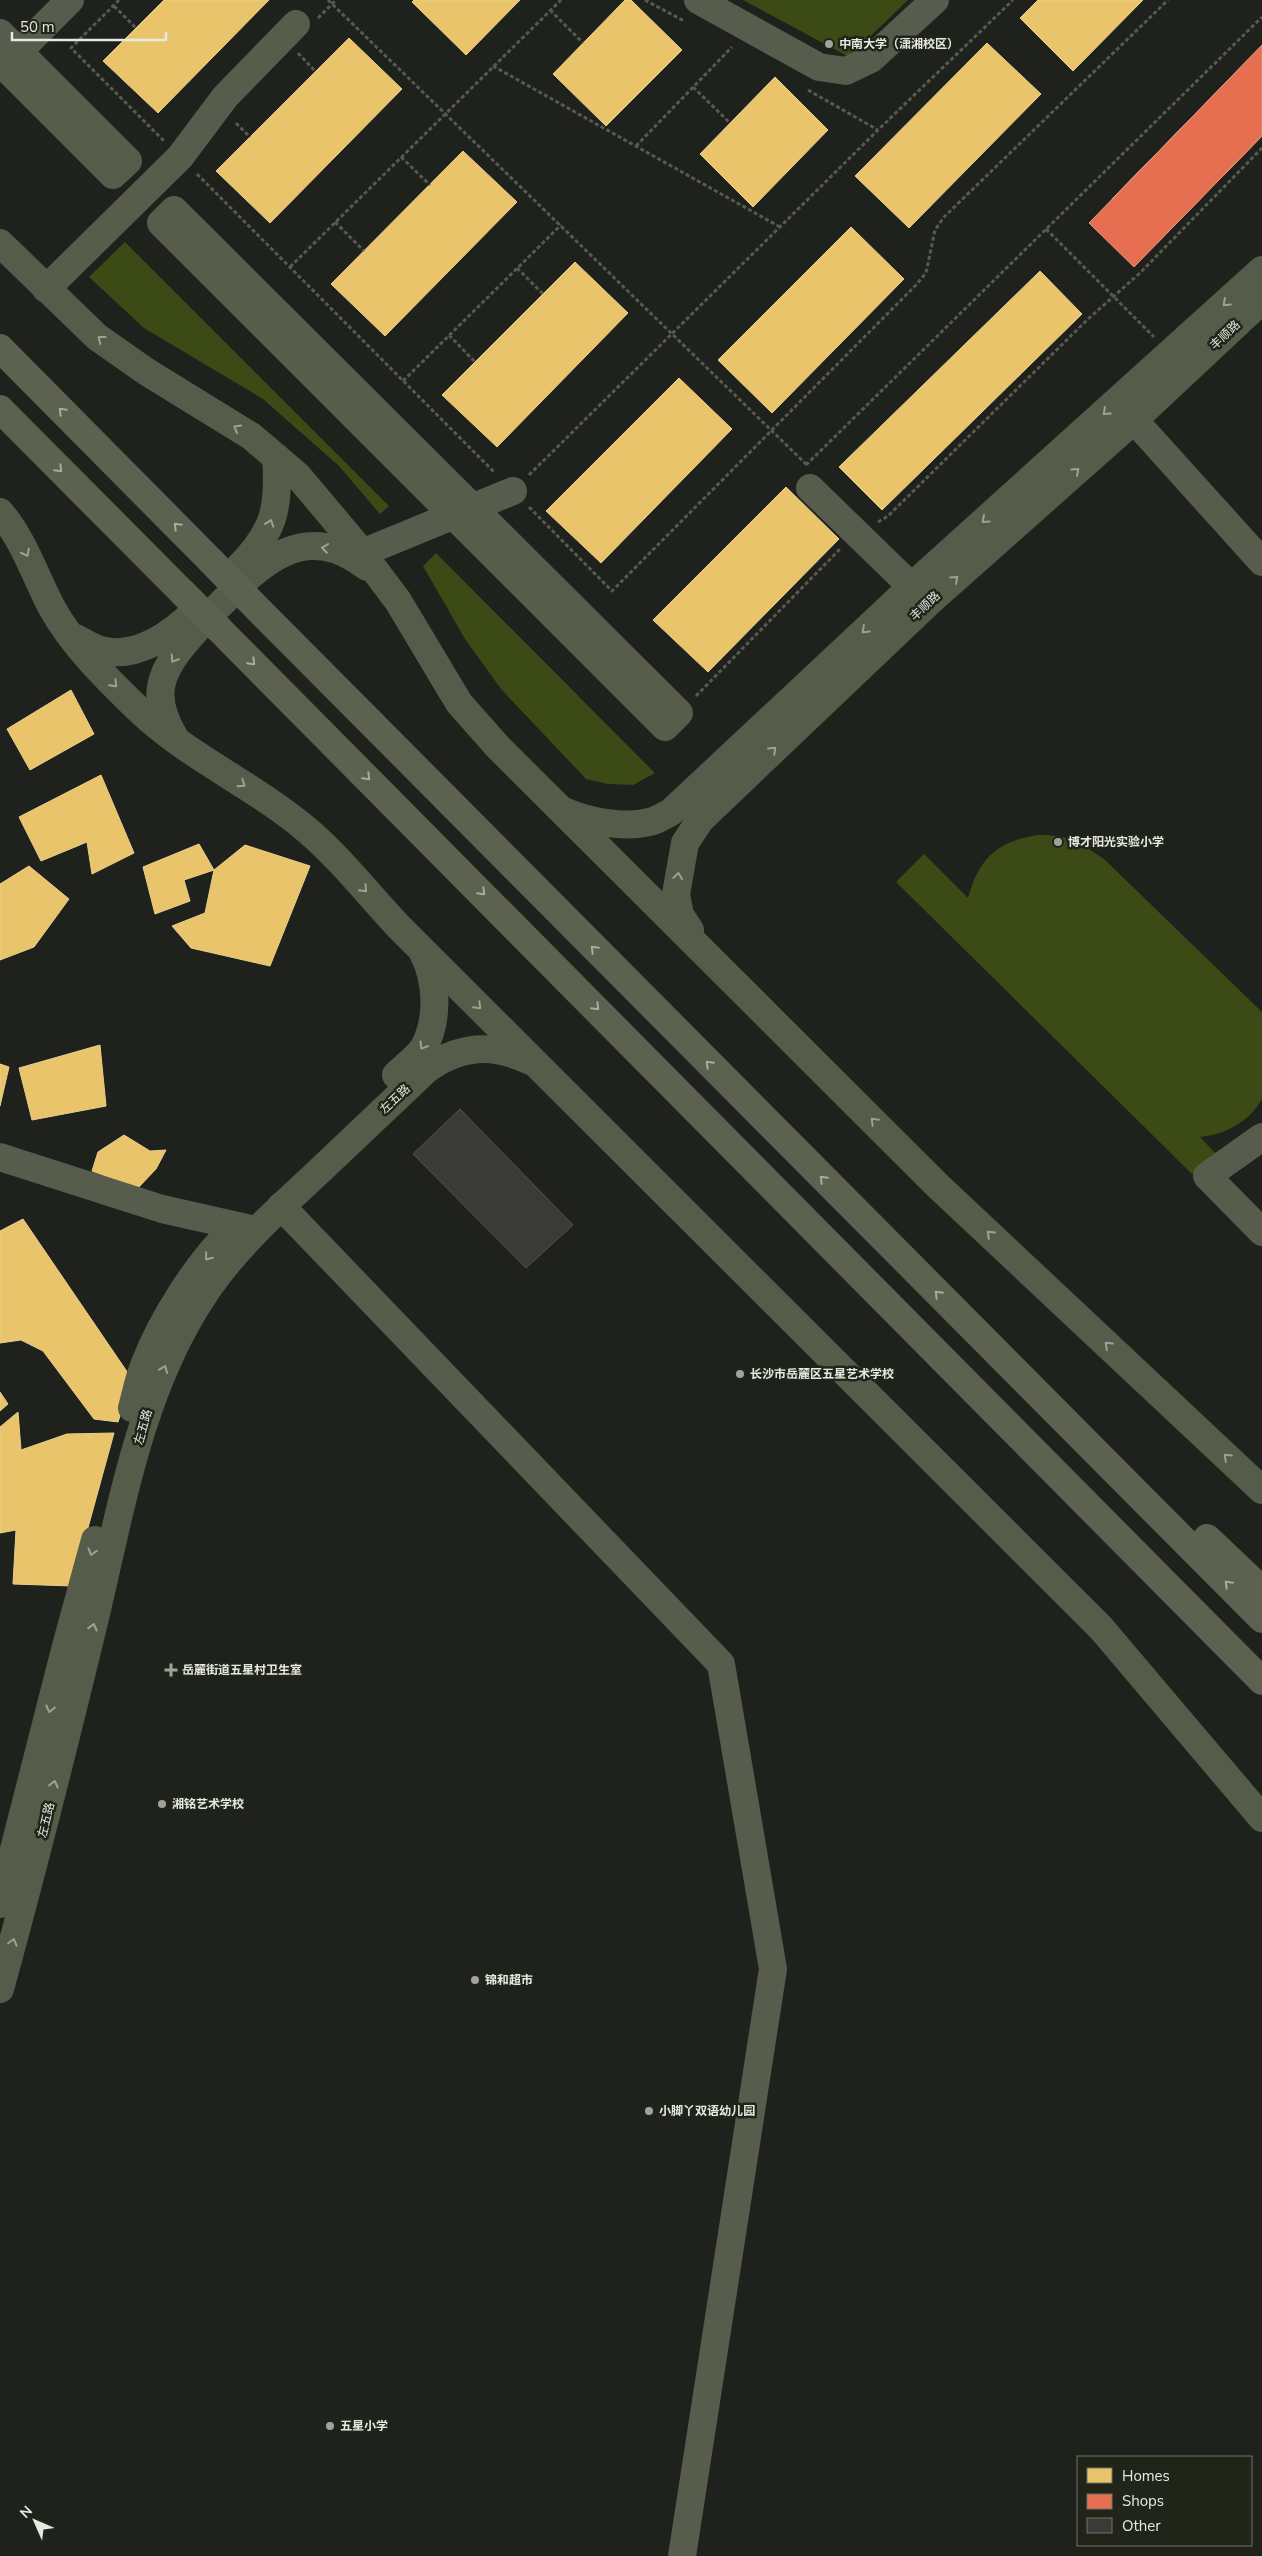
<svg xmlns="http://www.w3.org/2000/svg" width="1262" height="2556" font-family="'Nunito Sans','Noto Sans SC',sans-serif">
  <rect width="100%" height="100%" fill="#1f211c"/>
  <!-- green -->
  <path fill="#3c4a15" d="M743,0h165l-59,57z
    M125,242l264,264 -9,8 -41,-48 -76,-67 -119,-71 -55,-51z
    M436,553l195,196 24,24 -22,12 -25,-1 -22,-5 -85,-90 -36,-50 -42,-73z
    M1038,835c31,0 42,7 67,25l157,152v87c-14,24 -36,35 -62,38l18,19 -26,18 -296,-292 28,-28 44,44c11,-40 29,-57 70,-63z"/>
  <!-- homes -->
  <path fill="#e9c46a" stroke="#e8cf8e" d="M164,0h105l-111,113 -55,-52z
    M414,0h106l-54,55 -54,-53z
    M625,0h6l51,50 -76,76 -53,-52z
    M1038,0h105l-70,71 -53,-53z
    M349,38l53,51 -132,134 -54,-52z
    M987,43l54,51 -132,134 -54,-52z
    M1249,59l13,12v65l-105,107 -45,-44z
    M775,77l53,53 -75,77 -53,-53z
    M463,151l54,51 -132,134 -54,-52z
    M851,227l53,52 -132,134 -54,-53z
    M575,262l53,51 -131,134 -55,-52z
    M1040,271l42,43 -200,196 -43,-43z
    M679,378l53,51 -131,134 -55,-52z
    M786,487l53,52 -131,133 -55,-52z
    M71,690l23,44 -64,36 -23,-41z
    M101,775l33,78 -42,21 -5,-32 -46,19 -22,-44z
    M199,844l15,26 -30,10 6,21 -35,13 -12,-47z
    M245,845l65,21 -40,100 -79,-18 -19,-22 33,-13 9,-43z
    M29,866l40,33 -35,48 -34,13v-76z
    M100,1045l6,61 -74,14 -13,-52z
    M0,1064l9,3 -9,39z
    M124,1135l26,16 16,-1 -10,19 -18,19 -46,-17 6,-19z
    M23,1219l109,160 -14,43 -24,-3 -51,-68 -22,-11 -21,3v-112z
    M0,1392l8,12 -8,7z
    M18,1412l3,38 46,-16 47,-1 -42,153 -59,-2 3,-54 -16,3v-106z"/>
  <!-- shops -->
  <path fill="#e76f51" stroke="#e7947c" d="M1262,45v91l-128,131 -45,-44z"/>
  <!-- building -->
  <path fill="#3a3b37" stroke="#50524d" d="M460,1109l113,116 -47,43 -113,-114z"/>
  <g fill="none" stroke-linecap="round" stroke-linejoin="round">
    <!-- path -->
    <path stroke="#565a50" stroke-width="3" stroke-dasharray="4 2.5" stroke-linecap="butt" d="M119,0l-48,48 93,93
      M328,0l479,465
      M645,0l39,21
      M114,6l22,22
      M550,10l33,33
      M318,18l18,-18
      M298,53l17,18
      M493,66l287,161
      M693,87l37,36
      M808,90l70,40
      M236,123l14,14
      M636,146l96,-99
      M401,157l29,28
      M197,174l297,298
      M335,222l29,29
      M1046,229l108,108
      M290,267l271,-267
      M517,268l26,26
      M449,335l26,27
      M403,381l158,-156
      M806,465l456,-448
      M529,475l349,-345 135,-130
      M529,507l83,84 304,-306 10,-12 9,-43 9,-13 224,-217
      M878,522l10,-6 199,-196 53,-47 122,-125
      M696,696l144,-147"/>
    <!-- minor -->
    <path stroke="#575c4c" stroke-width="28" d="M698,0l121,67 27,4 25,-12 64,-59
      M0,33l128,128 -15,14 -113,-113
      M5,65l65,-65
      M174,210l505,503 -14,14 -504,-504z
      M46,289l134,-132 45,-60 71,-73
      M1134,420l128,142
      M810,488l102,99
      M362,553l151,-62
      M1262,1137l-55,39 55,56
      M0,1157l162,52 94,21
      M281,1206l440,458 52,305 -91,587"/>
    <!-- major -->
    <path stroke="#565c4a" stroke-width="28" d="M0,243l97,94 50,35 104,64 47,40 58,69 42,56 61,102 38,43 441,440 324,304
      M0,512c24,28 35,64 52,96 21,38 55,71 86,101 50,48 116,76 169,121 33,28 61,64 91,96l703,702 161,190
      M236,570c38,-37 44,-61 40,-113
      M76,638c8,4 17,10 25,12 35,10 71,-16 94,-39
      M175,738c-9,-15 -17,-32 -14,-51 4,-27 31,-52 49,-72 46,-47 91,-99 157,-48
      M564,811c25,11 62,18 89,10 6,-2 12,-6 18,-9l250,-234 341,-308
      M690,930l-10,-15 -4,-21 9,-51 15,-23 229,-218 205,-182 128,-120
      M396,1075c9,-9 22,-18 28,-28 15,-28 13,-67 -1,-94
      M132,1408c4,-15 7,-31 13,-45 17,-43 51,-98 84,-130
      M0,1904l66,-258 29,-106
      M0,1989c34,-124 65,-247 95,-371 26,-109 45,-227 108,-322 30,-46 70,-82 110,-119 38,-36 76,-72 114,-108 33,-24 66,-26 103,-8"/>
    <!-- highway -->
    <path stroke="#5c624f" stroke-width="28" d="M0,348l211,213
      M0,409l183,184
      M247,598l1015,1021
      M218,628l1044,1053
      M1207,1538l55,52"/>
    <!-- highway-bridge -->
    <path stroke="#5c624f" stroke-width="28" d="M211,561l36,37
      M183,593l35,35"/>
  </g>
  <!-- one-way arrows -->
  <defs><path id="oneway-chevron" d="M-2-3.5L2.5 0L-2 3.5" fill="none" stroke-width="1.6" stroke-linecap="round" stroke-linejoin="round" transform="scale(1.25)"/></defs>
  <g stroke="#9ea296">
    <use href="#oneway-chevron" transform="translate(1226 303) rotate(137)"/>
    <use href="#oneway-chevron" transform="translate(101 339) rotate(-143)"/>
    <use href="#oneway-chevron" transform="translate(1106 412) rotate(138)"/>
    <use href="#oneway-chevron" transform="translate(237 428) rotate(-150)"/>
    <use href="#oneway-chevron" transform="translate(1076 471) rotate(-42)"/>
    <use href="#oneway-chevron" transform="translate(985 520) rotate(138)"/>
    <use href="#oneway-chevron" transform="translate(270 523) rotate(-71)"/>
    <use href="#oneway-chevron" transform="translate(325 548) rotate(-171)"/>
    <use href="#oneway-chevron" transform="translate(26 553) rotate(63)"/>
    <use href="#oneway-chevron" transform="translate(955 579) rotate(-42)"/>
    <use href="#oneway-chevron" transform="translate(865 630) rotate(137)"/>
    <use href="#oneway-chevron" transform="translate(174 659) rotate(123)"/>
    <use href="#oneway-chevron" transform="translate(114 684) rotate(46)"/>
    <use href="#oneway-chevron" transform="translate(773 750) rotate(-44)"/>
    <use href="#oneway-chevron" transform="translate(242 784) rotate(33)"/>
    <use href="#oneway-chevron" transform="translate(678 876) rotate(-83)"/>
    <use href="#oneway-chevron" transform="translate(364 889) rotate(47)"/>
    <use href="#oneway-chevron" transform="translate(478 1006) rotate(45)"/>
    <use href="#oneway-chevron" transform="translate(423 1046) rotate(121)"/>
    <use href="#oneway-chevron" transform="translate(874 1121) rotate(-135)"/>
    <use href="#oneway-chevron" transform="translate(990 1234) rotate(-137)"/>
    <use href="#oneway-chevron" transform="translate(208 1257) rotate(129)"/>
    <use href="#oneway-chevron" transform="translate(1108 1345) rotate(-137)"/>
    <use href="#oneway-chevron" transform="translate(164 1369) rotate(-68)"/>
    <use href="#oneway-chevron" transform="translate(1227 1457) rotate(-137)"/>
    <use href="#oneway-chevron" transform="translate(92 1552) rotate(106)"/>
    <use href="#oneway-chevron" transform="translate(93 1627) rotate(-76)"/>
    <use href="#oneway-chevron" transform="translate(50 1709) rotate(104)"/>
    <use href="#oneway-chevron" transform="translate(54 1784) rotate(-76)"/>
    <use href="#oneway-chevron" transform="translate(13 1942) rotate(-75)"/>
  </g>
  <g stroke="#a8ac9f">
    <use href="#oneway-chevron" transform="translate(62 411) rotate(-135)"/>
    <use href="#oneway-chevron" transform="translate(59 469) rotate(45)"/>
    <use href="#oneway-chevron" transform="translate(177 526) rotate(-135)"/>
    <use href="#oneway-chevron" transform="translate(252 662) rotate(45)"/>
    <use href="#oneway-chevron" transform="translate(367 777) rotate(45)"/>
    <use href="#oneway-chevron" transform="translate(482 892) rotate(45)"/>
    <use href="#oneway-chevron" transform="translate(594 949) rotate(-135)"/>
    <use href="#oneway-chevron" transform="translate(596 1007) rotate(45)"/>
    <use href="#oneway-chevron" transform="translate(709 1064) rotate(-135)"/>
    <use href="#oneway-chevron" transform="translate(823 1179) rotate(-135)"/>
    <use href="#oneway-chevron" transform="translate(938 1294) rotate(-135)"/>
    <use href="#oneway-chevron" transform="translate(1228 1584) rotate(-135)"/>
  </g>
  <!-- markers -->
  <g fill="#a0a39c" stroke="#202419" stroke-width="2">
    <circle cx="829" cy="44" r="5"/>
    <circle cx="1058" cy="842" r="5"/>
    <circle cx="740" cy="1374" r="5"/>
    <path d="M168.5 1662.5h5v5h5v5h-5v5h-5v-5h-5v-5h5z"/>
    <circle cx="162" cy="1804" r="5"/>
    <circle cx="475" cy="1980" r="5"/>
    <circle cx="649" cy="2111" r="5"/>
    <circle cx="330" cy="2426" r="5"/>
  </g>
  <g text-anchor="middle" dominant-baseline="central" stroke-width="5" stroke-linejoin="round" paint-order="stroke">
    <!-- poi labels -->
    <g font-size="12" font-weight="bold" fill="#e6e9e1" stroke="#202419" text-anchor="start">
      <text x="839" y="44">中南大学（潇湘校区）</text>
      <text x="1068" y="842">博才阳光实验小学</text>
      <text x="750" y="1374">长沙市岳麓区五星艺术学校</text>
      <text x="182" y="1670">岳麓街道五星村卫生室</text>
      <text x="172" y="1804">湘铭艺术学校</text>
      <text x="485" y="1980">锦和超市</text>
      <text x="659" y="2111">小脚丫双语幼儿园</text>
      <text x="340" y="2426">五星小学</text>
    </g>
    <!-- street labels -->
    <g font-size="12" fill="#e6e9e1" stroke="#202419">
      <text transform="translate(1225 335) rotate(-43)">丰顺路</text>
      <text transform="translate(925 606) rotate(-43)">丰顺路</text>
      <text transform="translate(395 1099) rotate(-43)">左五路</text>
      <text transform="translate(143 1427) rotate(-74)">左五路</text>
      <text transform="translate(46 1820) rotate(-76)">左五路</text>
    </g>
  </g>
  <!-- legend -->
  <rect x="1077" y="2456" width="175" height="90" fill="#202419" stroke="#6f7369"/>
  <rect x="1087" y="2468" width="25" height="15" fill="#e9c46a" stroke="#6f7369"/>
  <text x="1122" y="2481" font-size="15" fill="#e6e9e1">Homes</text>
  <rect x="1087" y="2494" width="25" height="15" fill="#e76f51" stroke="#6f7369"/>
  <text x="1122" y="2506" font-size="15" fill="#e6e9e1">Shops</text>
  <rect x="1087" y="2518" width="25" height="15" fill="#3a3b37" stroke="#6f7369"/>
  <text x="1122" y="2531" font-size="15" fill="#e6e9e1">Other</text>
  <!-- north arrow -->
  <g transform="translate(35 2521) rotate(315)" stroke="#202419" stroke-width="4" paint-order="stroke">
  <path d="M0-4L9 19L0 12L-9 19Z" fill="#e6e9e1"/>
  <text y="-8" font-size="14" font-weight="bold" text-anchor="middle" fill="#e6e9e1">N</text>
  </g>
  <!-- scale -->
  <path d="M12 32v8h154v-8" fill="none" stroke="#e6e9e1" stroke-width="2.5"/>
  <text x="20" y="32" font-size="15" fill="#e6e9e1" stroke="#202419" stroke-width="4" paint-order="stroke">50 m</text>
</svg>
